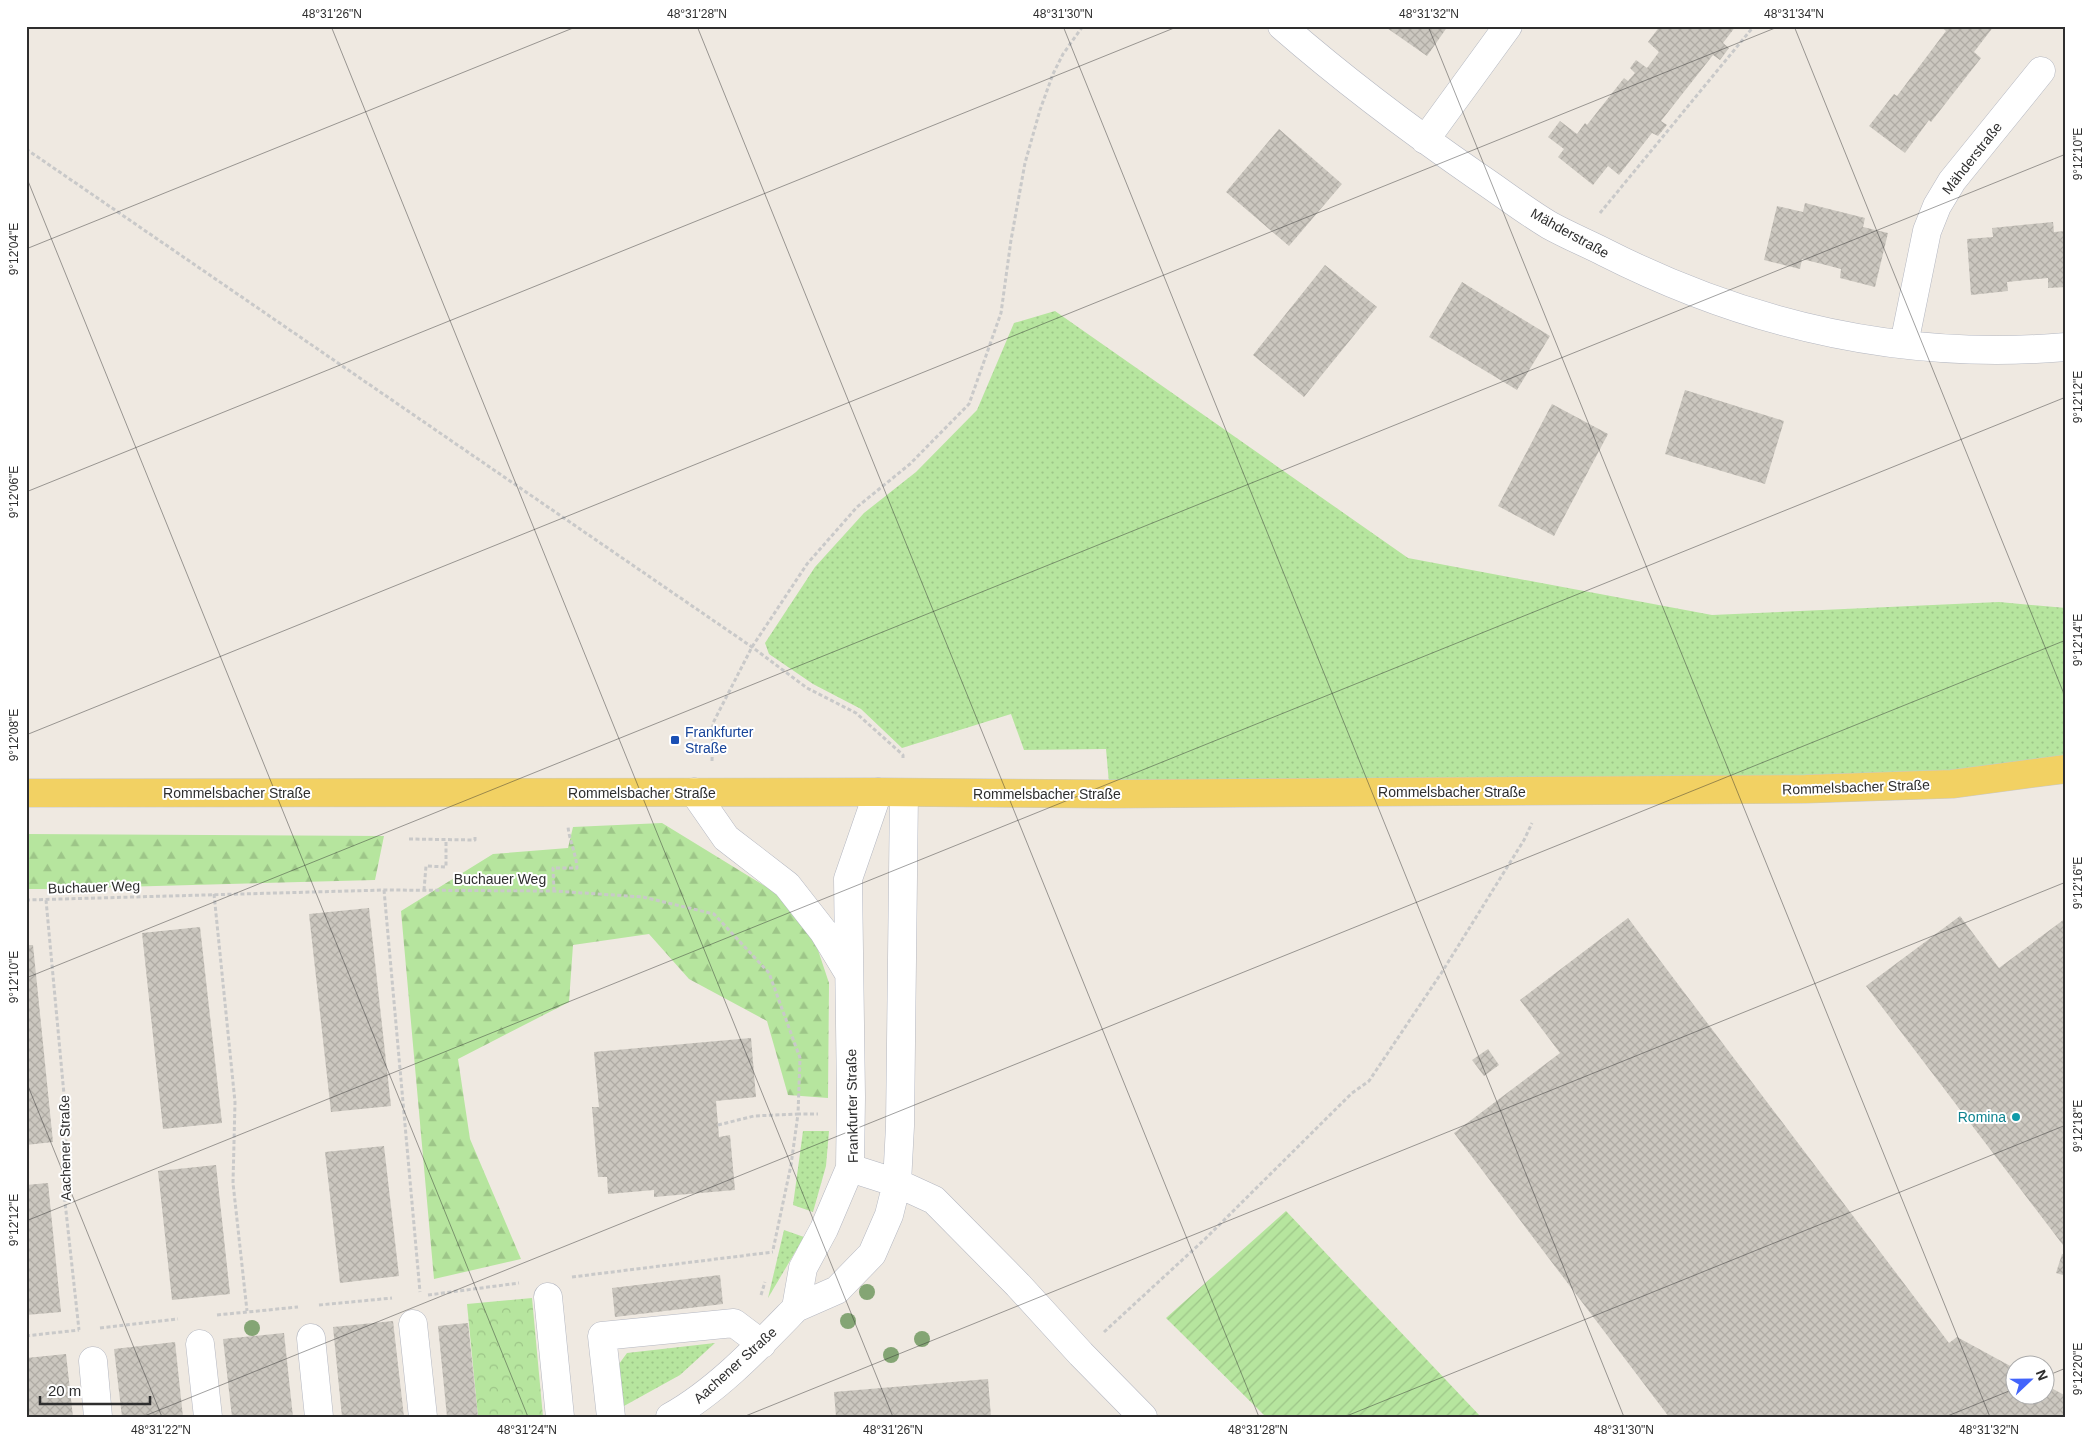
<svg xmlns="http://www.w3.org/2000/svg" width="2092" height="1443" font-family="Arial,sans-serif">
  <defs>
    <pattern id="grass-dots" width="8" height="8" patternUnits="userSpaceOnUse" patternTransform="scale(1.25)"><rect width="8" height="8" fill="#b6e59e"/><path d="M2 2h.1M6 6h.1" fill="none" stroke="#9dc588" stroke-width="1.8" stroke-linecap="round"/></pattern>
    <pattern id="forest-firs" width="22" height="20" patternUnits="userSpaceOnUse" patternTransform="scale(1.25)"><rect width="22" height="20" fill="#b6e59e"/><path d="M5 1l3.5 6h-7zM16 11l3.5 6h-7z" fill="#9dc588"/></pattern>
    <pattern id="park-crowns" width="20" height="18" patternUnits="userSpaceOnUse" patternTransform="scale(1.25)"><rect width="20" height="18" fill="#b6e59e"/><path d="M2 6a3 3 0 1 1 6 0M12 15a3 3 0 1 1 6 0" fill="none" stroke="#9dc588"/></pattern>
    <pattern id="garden-furrows" width="10" height="10" patternUnits="userSpaceOnUse" patternTransform="scale(1.25)"><rect width="10" height="10" fill="#b6e59e"/><path d="M-1 1l2-2M0 10L10 0M9 11l2-2" fill="none" stroke="#9dc588"/></pattern>
    <pattern id="building-cross-hatch" width="8" height="8" patternUnits="userSpaceOnUse" patternTransform="scale(1.25)"><rect width="8" height="8" fill="#cbc7bf"/><path d="M0 0l8 8M0 8l8-8" fill="none" stroke="#afaba4"/></pattern>
  </defs>
  <rect width="100%" height="100%" fill="#efe9e1"/>
  <!-- grass -->
  <path fill="url(#grass-dots)" d="M1055,311l353,247 304,57 287,-13 67,6v161l-956,25 -4,-45 -82,1 -13,-36 -109,34 -41,-39 -48,-25 -44,-30 -4,-11 50,-76 49,-54 52,-41 61,-62 37,-87z
    M803,1131h26l-3,35 -13,46 -20,-7z
    M784,1230l20,7 -36,61z
    M715,1343l-35,32 -56,31 -5,-42 8,-11z"/>
  <!-- forest -->
  <path fill="url(#forest-firs)" d="M662,823l116,71 35,41 16,48 -1,115 -40,-3 -21,-74 -78,-42 -40,-45 -76,11 -4,57 -111,57 12,80 51,120 -87,20 -33,-368 92,-57 75,-6 5,-21z
    M26,834l358,2 -9,44 -328,9h-21z"/>
  <!-- park -->
  <path fill="url(#park-crowns)" d="M532,1298l11,119h-65l-11,-113z"/>
  <!-- garden -->
  <path fill="url(#garden-furrows)" d="M1286,1211l195,206h-215l-100,-99z"/>
  <!-- building -->
  <path fill="url(#building-cross-hatch)" d="M1384,26h64l-21,30z
    M1660,26h76l-13,17 6,5 -9,12 -7,-5 -52,66 6,4 -9,11 -6,-3 -33,42 -11,-9 -15,19 -35,-28 6,-8 -16,-12 12,-16 17,13 8,-11 2,2 37,-47 4,3 7,-8 -5,-5 6,-8 11,8 12,-16 -11,-10z
    M1940,26h54l-20,26 7,6 -50,64 -2,-2 -24,33 -36,-27 25,-32 3,2 49,-65z
    M1279,129l63,55 -53,62 -63,-54z
    M1805,203l60,15 -2,9 25,6 -13,54 -35,-9 1,-9 -19,-5 -20,-5 -2,10 -36,-9 13,-54 26,6z
    M2053,222l1,10 12,-1v56l-18,1v-10l-41,4 1,9 -37,4 -4,-56 26,-2 -1,-9z
    M1325,265l52,42 -73,90 -51,-42z
    M1462,282l88,54 -33,54 -88,-53z
    M1685,390l99,31 -19,63 -100,-30z
    M1552,404l56,30 -54,102 -56,-30z
    M369,908l22,198 -60,6 -22,-198z
    M1960,916l39,52 67,-50v331l-200,-263z
    M1628,918l321,425 8,-6 57,31v28h30v-12l22,12v21h-397l-215,-284 106,-80 -40,-53z
    M200,927l22,196 -59,6 -21,-196z
    M26,945h7l20,197 -27,3z
    M751,1038l5,59 -40,4 3,36 11,-2 5,55 -81,7v-7l-46,4 -1,-17h-9l-6,-70h7l-5,-55z
    M1488,1049l11,16 -15,11 -12,-16z
    M384,1146l15,130 -59,7 -15,-131z
    M216,1165l14,129 -58,6 -14,-129z
    M48,1183l13,129 -35,3v-130z
    M2062,1254l4,1v21l-10,-3z
    M720,1275l3,29 -108,13 -3,-29z
    M393,1321l11,96h-62l-9,-90z
    M468,1323l10,94h-31l-9,-91z
    M284,1333l9,84h-61l-9,-78z
    M175,1342l8,75h-61l-8,-68z
    M66,1354l7,63h-47v-59z
    M988,1379l3,38h-155l-2,-25z"/>
  <g fill="none" stroke-linecap="round" stroke-linejoin="round">
    <!-- minor casing -->
    <g stroke="#b4b7c1" stroke-width="29">
      <path id="minor" d="M1282,26c62,54 127,103 195,150 24,16 47,34 72,49 18,10 37,18 55,27 146,74 298,109 462,95
        M1425,140l83,-114
        M1904,344l23,-113 10,-25 15,-25 89,-110
        M694,792l32,46 61,47 36,46 25,41
        M878,792l-30,87 3,218 -1,71 -26,61 -21,39 -7,40 41,-18 35,-36 17,-39 8,-32 3,-57 4,-333
        M850,1168l47,15 37,17 84,85 63,69 62,63
        M548,1297l12,120
        M413,1324l10,93
        M311,1338l8,79
        M200,1344l8,73
        M93,1361l5,56
        M611,1417l-9,-81 132,-13 28,21
        M670,1417c47,-26 89,-71 126,-109"/>
    </g>
    <!-- major casing -->
    <g stroke="#c9c9c9" stroke-width="29">
      <path id="major" d="M26,793l852,-1 232,2 696,-5 146,-5 114,-15"/>
    </g>
    <!-- path -->
    <path stroke="#c9c9c9" stroke-width="3" stroke-dasharray="4 2.5" stroke-linecap="butt" d="M26,149l726,498 55,41 49,25 47,42v5
      M1600,213l154,-187
      M712,761l1,-38 39,-76 55,-83 50,-57 53,-43 59,-60 32,-91 10,-73 14,-77 15,-53 13,-36 10,-20 20,-28
      M409,839l66,1v-4
      M384,890l36,402
      M424,890l2,-24 20,1v-27
      M554,891l-1,-23h24c-1,-15 -8,-28 -9,-42
      M214,894l21,208 -2,81 14,128
      M26,900l358,-10 170,1 89,6 71,17 55,59 31,85 -2,56h20
      M46,900l21,227 -4,45 1,21 15,137
      M718,1125l36,-9 44,-2 -7,51 -18,85
      M572,1277l201,-25
      M428,1295l91,-12
      M761,1295l4,-13
      M319,1305l73,-7
      M217,1315l81,-8
      M100,1328l78,-9
      M1104,1332l101,-93 147,-146 17,-12 73,-109 82,-132 8,-17
      M26,1336l53,-6"/>
    <!-- minor -->
    <use href="#minor" stroke="#fff" stroke-width="28"/>
    <!-- major -->
    <use href="#major" stroke="#f2d163" stroke-width="28"/>
  </g>
  <!-- trees -->
  <g fill="#84a574">
    <circle cx="867" cy="1292" r="8"/>
    <circle cx="848" cy="1321" r="8"/>
    <circle cx="252" cy="1328" r="8"/>
    <circle cx="922" cy="1339" r="8"/>
    <circle cx="891" cy="1355" r="8"/>
  </g>
  <!-- ticks -->
  <path fill="none" stroke="#2e2e2e" stroke-width="1" stroke-opacity="0.45" d="M331,26l562,1391M697,26l562,1391M1063,26l561,1391M1428,26l562,1391M1794,26l272,673M26,176l502,1241M26,249l552,-223M26,492l1153,-466M26,735l1754,-709M26,978l2040,-824M26,1081l136,336M26,1221l2040,-824M2044,1377l22,-9M142,1417l1924,-777M743,1417l1323,-535M1344,1417l722,-292M1945,1417l69,-28"/>
  <!-- markers -->
  <rect fill="#1a4fb4" stroke="#fff" stroke-width="2" x="670" y="735" width="10" height="10" rx="2.5"/>
  <circle fill="#0f9aa8" stroke="#fff" stroke-width="2" cx="2016" cy="1117" r="5"/>
  <g text-anchor="middle" dominant-baseline="central" stroke-width="4" stroke-linejoin="round" paint-order="stroke">
    <!-- street labels -->
    <g font-size="14" fill="#2e2e2e" stroke="#fff">
      <text transform="translate(1972 158) rotate(-52)">Mähderstraße</text>
      <text transform="translate(1570 233) rotate(29)">Mähderstraße</text>
      <text transform="translate(1856 787) rotate(-2)">Rommelsbacher Straße</text>
      <text x="1452" y="792">Rommelsbacher Straße</text>
      <text x="237" y="793">Rommelsbacher Straße</text>
      <text x="642" y="793">Rommelsbacher Straße</text>
      <text x="1047" y="794">Rommelsbacher Straße</text>
      <text x="500" y="879">Buchauer Weg</text>
      <text transform="translate(94 887) rotate(-2)">Buchauer Weg</text>
      <text transform="translate(852 1106) rotate(-91)">Frankfurter Straße</text>
      <text transform="translate(65 1148) rotate(-91)">Aachener Straße</text>
      <text transform="translate(735 1365) rotate(-42)">Aachener Straße</text>
    </g>
    <!-- transit labels -->
    <g font-size="14" fill="#164399" stroke="#fff" text-anchor="start">
      <text x="685" y="732">Frankfurter<tspan x="685" dy="16">Straße</tspan></text>
    </g>
    <!-- culture labels -->
    <g font-size="14" fill="#0d838f" stroke="#fff" text-anchor="end">
      <text x="2006" y="1117">Romina</text>
    </g>
  </g>
  <!-- border -->
  <rect width="2092" height="1443" fill="none" stroke="#ffffff" stroke-width="55"/>
  <!-- north arrow -->
  <g transform="translate(2030 1380) rotate(68)"><circle r="24" fill="#ffffff" stroke="#ababab"/>
  <path d="M0-4L9 19L0 12L-9 19Z" fill="#4264fb"/>
  <text y="-8" font-size="14" font-weight="bold" text-anchor="middle" fill="#2e2e2e">N</text>
  </g>
  <!-- scale -->
  <path d="M40 1396v8h110v-8" fill="none" stroke="#2e2e2e" stroke-width="2.5"/>
  <text x="48" y="1396" font-size="15" fill="#2e2e2e" stroke="#ffffff" stroke-width="4" paint-order="stroke">20 m</text>
  <rect x="28" y="28" width="2036" height="1388" fill="none" stroke="#2e2e2e" stroke-width="2"/>
  <g font-size="12" text-anchor="middle" fill="#2e2e2e">
    <text x="332" y="18">48°31'26"N</text>
    <text x="697" y="18">48°31'28"N</text>
    <text x="1063" y="18">48°31'30"N</text>
    <text x="1429" y="18">48°31'32"N</text>
    <text x="1794" y="18">48°31'34"N</text>
    <text transform="translate(2078 154) rotate(-90)" y="4">9°12'10"E</text>
    <text transform="translate(14 249) rotate(-90)" y="4">9°12'04"E</text>
    <text transform="translate(2078 397) rotate(-90)" y="4">9°12'12"E</text>
    <text transform="translate(14 492) rotate(-90)" y="4">9°12'06"E</text>
    <text transform="translate(2078 640) rotate(-90)" y="4">9°12'14"E</text>
    <text transform="translate(14 735) rotate(-90)" y="4">9°12'08"E</text>
    <text transform="translate(2078 883) rotate(-90)" y="4">9°12'16"E</text>
    <text transform="translate(14 977) rotate(-90)" y="4">9°12'10"E</text>
    <text transform="translate(2078 1126) rotate(-90)" y="4">9°12'18"E</text>
    <text transform="translate(14 1220) rotate(-90)" y="4">9°12'12"E</text>
    <text transform="translate(2078 1369) rotate(-90)" y="4">9°12'20"E</text>
    <text x="161" y="1434">48°31'22"N</text>
    <text x="527" y="1434">48°31'24"N</text>
    <text x="893" y="1434">48°31'26"N</text>
    <text x="1258" y="1434">48°31'28"N</text>
    <text x="1624" y="1434">48°31'30"N</text>
    <text x="1989" y="1434">48°31'32"N</text>
  </g>
</svg>
